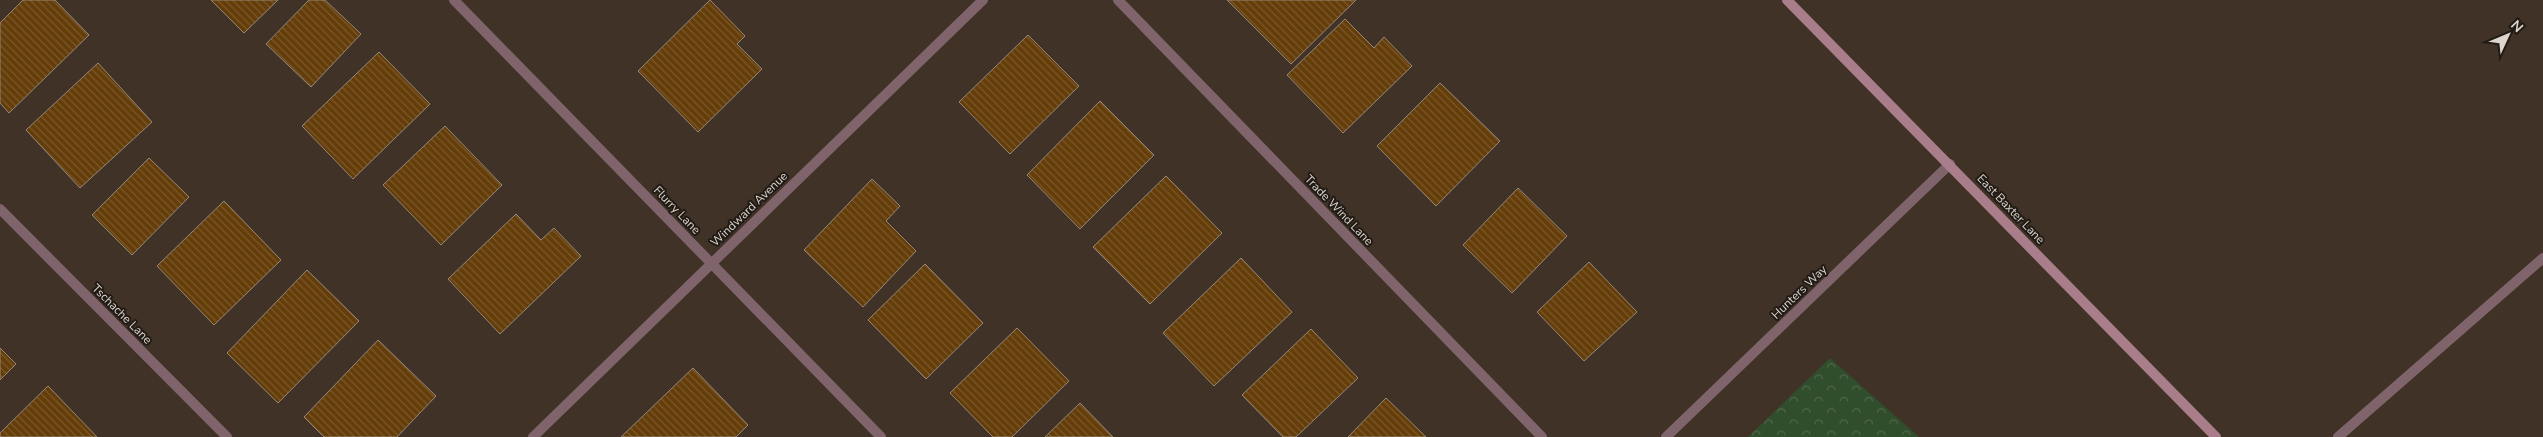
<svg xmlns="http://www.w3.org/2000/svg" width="2543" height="437" font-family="'Nunito Sans',sans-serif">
  <defs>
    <pattern id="park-crowns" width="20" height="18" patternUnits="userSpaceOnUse" patternTransform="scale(1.25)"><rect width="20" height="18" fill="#304e2c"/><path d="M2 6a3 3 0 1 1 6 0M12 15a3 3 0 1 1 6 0" fill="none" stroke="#4e6749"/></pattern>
    <pattern id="building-back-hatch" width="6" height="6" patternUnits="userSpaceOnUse" patternTransform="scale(1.25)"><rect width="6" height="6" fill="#643d09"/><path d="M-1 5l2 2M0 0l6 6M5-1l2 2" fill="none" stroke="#7a582c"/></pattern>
  </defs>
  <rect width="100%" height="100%" fill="#403227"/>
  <!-- park -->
  <path fill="url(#park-crowns)" d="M1830,358l89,79h-171z"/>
  <!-- building -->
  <path fill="url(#building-back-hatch)" stroke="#968879" d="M23,0h32l34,35 -80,78 -9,-10v-80z
    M211,0h67l-34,33z
    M309,0h16l36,34 -50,53 -45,-43z
    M710,0l35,36 -8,8 25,25 -64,63 -60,-61z
    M1227,0h129l-65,64z
    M1345,19l29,29 10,-11 28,29 -69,67 -56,-58z
    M1028,35l51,51 -69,68 -51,-52z
    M379,52l51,52 -77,75 -51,-53z
    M98,63l54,59 -72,66 -54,-58z
    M1440,83l60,58 -64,65 -59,-60z
    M1100,101l54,54 -74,74 -53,-54z
    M445,126l57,59 -61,60 -58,-60z
    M149,158l40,39 -57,58 -40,-40z
    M1166,176l56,57 -72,71 -57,-57z
    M872,179l28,27 -14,15 30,30 -53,56 -59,-57z
    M1518,188l49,48 -55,57 -49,-48z
    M224,201l57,59 -67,65 -57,-59z
    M516,214l25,26 13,-12 27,28 -81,78 -52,-55z
    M1241,258l51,54 -78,74 -51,-53z
    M1589,262l48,50 -53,49 -47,-49z
    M925,264l58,59 -57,56 -58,-59z
    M307,270l52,51 -81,82 -51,-50z
    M1017,328l52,53 -57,56h-19l-43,-44z
    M1311,329l47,49 -62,59h-13l-41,-42z
    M378,340l58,56 -39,41h-73l-20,-20z
    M0,348l16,16 -16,16z
    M693,368l55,57 -12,12h-115z
    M48,386l49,51h-97v-4z
    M1386,398l40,39h-78z
    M1080,403l33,34h-68z"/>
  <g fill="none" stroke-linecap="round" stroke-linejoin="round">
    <!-- lane -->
    <path stroke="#80646c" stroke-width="10" d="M2338,437l205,-179"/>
    <!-- street -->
    <path stroke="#80646c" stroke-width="10" d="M454,0l427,437
      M1118,0l424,437
      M0,209l227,228
      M533,437l450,-437
      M1666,437l284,-273"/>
    <!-- secondary -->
    <path stroke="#a97e8a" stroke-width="10" d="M1787,0l429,437"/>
  </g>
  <g text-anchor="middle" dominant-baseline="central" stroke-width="4" stroke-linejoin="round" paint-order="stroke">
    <!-- street labels -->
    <g font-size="12" fill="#ded5ce" stroke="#211b16">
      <text transform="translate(749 209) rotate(-44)">Windward Avenue</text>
      <text transform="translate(2011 209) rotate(46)">East Baxter Lane</text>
      <text transform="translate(677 210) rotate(46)">Flurry Lane</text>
      <text transform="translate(1339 210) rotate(46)">Trade Wind Lane</text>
      <text transform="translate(1799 292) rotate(-44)">Hunters Way</text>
      <text transform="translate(122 314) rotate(45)">Tschache Lane</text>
    </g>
  </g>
  <!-- north arrow -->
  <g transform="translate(2508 35) rotate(46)" stroke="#211b16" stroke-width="4" paint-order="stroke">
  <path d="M0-4L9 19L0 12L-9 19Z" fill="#ded5ce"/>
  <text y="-8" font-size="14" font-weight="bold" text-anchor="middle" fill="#ded5ce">N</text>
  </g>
</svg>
